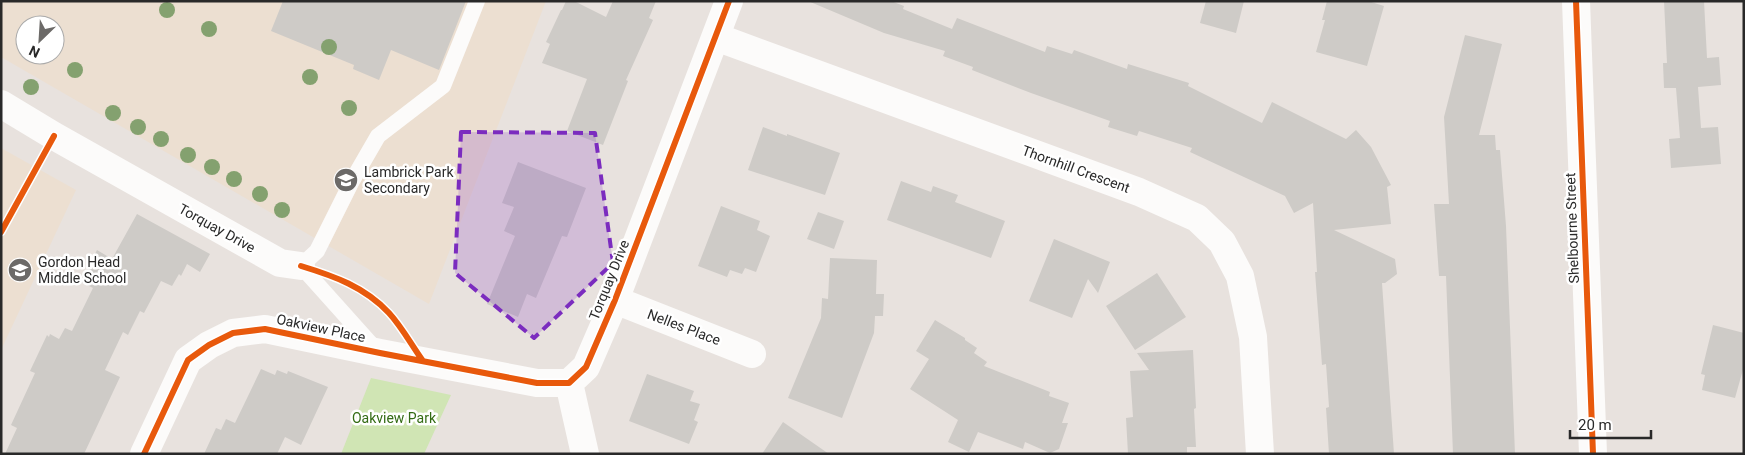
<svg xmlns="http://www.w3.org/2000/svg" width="1745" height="455" font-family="Roboto,sans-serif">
  <rect width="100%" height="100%" fill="#e8e2de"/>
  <!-- education -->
  <path fill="#ecdfd1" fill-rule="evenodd" d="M1,1h545l-117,303 -428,-247zM25,25h30v30h-30z
    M1,148l75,42 -75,160z"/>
  <!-- green -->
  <path fill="#d0e5b4" d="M371,378l80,17 -27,59h-83z"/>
  <!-- building -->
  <path fill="#cecbc7" d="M283,1h183l-27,69 -48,-20 -12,30 -26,-11 1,-4 -83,-34z
    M566,1h8l32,16 7,-16h43l-7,17 4,2 -27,60 2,1 -25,64 -36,-14 20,-52 -45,-16 8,-19 -4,-2 15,-32h1z
    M808,1h83l13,5 -1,3 49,20 5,-11 88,34 2,-6 25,8 2,-4 53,19 1,-5 61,19 -1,3 74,37 10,-21 74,37 10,-9 15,17 20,38 -4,2 4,37 -57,6 61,29 2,15 -12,9h-3l12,171h-65l-3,-46 3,-1 -3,-43 -4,1 -7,-93h2l-4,-69 -19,10 -9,-17 -95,-44 2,-4 -53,-17 -2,5 -29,-9 2,-6 -79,-28 -59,-23 1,-3 -30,-11 2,-5 -61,-18z
    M1206,1h38l-8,32 -36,-10z
    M1327,1h41l16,5 -17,60 -51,-14 9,-32h-3z
    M1664,1h40l3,57 12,-1 2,28 -23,2 3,41 17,-1 3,37 -50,4 -2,-29 11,-1 -4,-50h-12l-1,-25h4z
    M1465,35l37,9 -23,91h16l1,15h4l6,76 9,228h-62l-7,-178h-7l-5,-72h15l-5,-87z
    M763,127l24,9v-2l53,19 -15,42 -77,-25z
    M518,162l68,26 -19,49 -5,-1 -26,62 -9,-4 -9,23 -31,-13 28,-68 -11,-5 10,-24 -12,-4z
    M901,181l30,11 2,-6 25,9 -3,7 50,19 -14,37 -104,-38z
    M721,206l39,15 -3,9 13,6 -14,36 -11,-4 -3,6 -12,-4 -3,7 -29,-11z
    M818,212l26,9 -10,28 -27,-10z
    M137,214l73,40 -10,18 -13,-8 -6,12 -2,-2 -7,12 -11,-5 -17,32 -4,-2 -12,24 -5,-3 -18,38 15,7 -36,77h-79l12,-26 -6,-3 24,-52 -5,-2 17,-36 2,2 1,-3 9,5 6,-11 7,3 21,-43 -12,-6 16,-32 15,9z
    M1054,239l56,23 -12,31 -10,-14 -16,39 -43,-17z
    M830,258l47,2 -1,34h8l-1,22h-8l-1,17 -32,85 -54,-20 33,-80 1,-20 6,1z
    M1157,273l29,44 -51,33 -29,-44z
    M935,320l30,18v2l12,8 -3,5 13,9 -3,4 66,26 -1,4 20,7 -7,20h6l-9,26 -9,4 -25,-11 -2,7 -45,-17 -9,20 -21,-10 10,-22 -48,-31 19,-30 -13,-8z
    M1713,325l31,8v33l-9,32 -33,-8 3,-15 -4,-1z
    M1193,350l3,58 -2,1 2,38h-9v7h-59l-2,-36 7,-1 -3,-46 19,-1 -12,-17z
    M261,369l14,6 2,-5 10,4 1,-3 40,16 -27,58 -16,-8 -8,17h-73l12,-26 5,2 5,-11 9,4z
    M647,374l47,17 -4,10 10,3 -6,16 4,2 -9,22 -60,-23z
    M783,422l46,32h-67z"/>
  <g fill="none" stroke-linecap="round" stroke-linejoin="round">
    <!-- service -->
    <path stroke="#fcfbfa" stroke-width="16" d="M379,353l-78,-87 16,-15 35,-70 26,-45 65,-50 34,-85"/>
    <!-- minor -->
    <path stroke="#fcfbfa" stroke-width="28" d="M716,37l423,155 58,26 25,24 18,34 13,61 7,117
      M1,104l53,32 226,127 21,3
      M615,300l137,54
      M569,383l16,71
      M144,454l44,-94 21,-15 24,-12 32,-4 115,24 157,30h32l17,-16 29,-67 114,-299"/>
    <!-- secondary -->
    <path stroke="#fcfbfa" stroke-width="28" d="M1576,1l17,453"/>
    <!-- cycleway casing -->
    <g stroke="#fff" stroke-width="9">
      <path id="cycleway" d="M1576,1l17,453
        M1,232l53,-96
        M301,266c33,10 64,21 88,47 13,14 23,33 34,48
        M144,454l44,-94 21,-15 24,-12 32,-4 115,24 157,30h32l17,-16 29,-67 114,-299"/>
    </g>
    <!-- cycleway -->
    <use href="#cycleway" stroke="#e8590c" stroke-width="6"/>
  </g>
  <!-- trees -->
  <g fill="#84a16f">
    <circle cx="167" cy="10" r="8"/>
    <circle cx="209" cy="29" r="8"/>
    <circle cx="329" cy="47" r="8"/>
    <circle cx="75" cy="70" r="8"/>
    <circle cx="310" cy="77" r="8"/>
    <circle cx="31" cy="87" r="8"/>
    <circle cx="349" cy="108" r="8"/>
    <circle cx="113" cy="113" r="8"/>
    <circle cx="138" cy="127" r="8"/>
    <circle cx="161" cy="139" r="8"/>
    <circle cx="188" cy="155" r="8"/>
    <circle cx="212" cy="167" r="8"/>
    <circle cx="234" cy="179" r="8"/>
    <circle cx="260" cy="194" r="8"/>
    <circle cx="282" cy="210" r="8"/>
  </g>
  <!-- marked area -->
  <path fill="#7b2cbf" fill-opacity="0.2" stroke="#7b2cbf" stroke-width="4" stroke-dasharray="10 6" stroke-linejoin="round" d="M461,132l134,1 18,130 -79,75 -79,-65z"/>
  <!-- icons -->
  <defs>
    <g id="school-disc" transform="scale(1.25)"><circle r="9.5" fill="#6c6a68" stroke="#fff"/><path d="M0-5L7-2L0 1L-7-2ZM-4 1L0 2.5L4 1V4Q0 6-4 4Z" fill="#fff"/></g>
  </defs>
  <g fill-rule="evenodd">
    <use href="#school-disc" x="346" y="180"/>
    <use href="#school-disc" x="20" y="270"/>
  </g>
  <g text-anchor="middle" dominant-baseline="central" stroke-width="5" stroke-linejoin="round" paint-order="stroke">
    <!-- street labels -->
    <g font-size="14" fill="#292929" stroke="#fff">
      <text transform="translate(1076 169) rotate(20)">Thornhill Crescent</text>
      <text transform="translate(217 228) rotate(29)">Torquay Drive</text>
      <text transform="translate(1572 228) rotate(-92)">Shelbourne Street</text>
      <text transform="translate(609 280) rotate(-68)">Torquay Drive</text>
      <text transform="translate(684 327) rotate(21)">Nelles Place</text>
      <text transform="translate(321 328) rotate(12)">Oakview Place</text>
    </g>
    <!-- poi labels -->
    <g font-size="14" fill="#292929" stroke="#fff" text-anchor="start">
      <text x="364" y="172">Lambrick Park<tspan x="364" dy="16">Secondary</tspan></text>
      <text x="38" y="262">Gordon Head<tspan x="38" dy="16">Middle School</tspan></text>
    </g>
    <!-- park labels -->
    <g font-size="14" fill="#336b14" stroke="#fff">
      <text x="394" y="418">Oakview Park</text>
    </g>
  </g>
  <!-- border -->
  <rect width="1745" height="455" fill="none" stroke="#292929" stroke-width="5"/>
  <!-- north arrow -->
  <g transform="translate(40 40) rotate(205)"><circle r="24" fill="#ffffff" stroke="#a9a9a9"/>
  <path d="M0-4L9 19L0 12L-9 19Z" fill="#6c6a68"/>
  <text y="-8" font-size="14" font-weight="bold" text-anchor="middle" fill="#292929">N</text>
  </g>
  <!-- scale -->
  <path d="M1570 430v8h81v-8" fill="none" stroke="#292929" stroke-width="2.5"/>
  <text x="1578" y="430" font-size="15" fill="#292929" stroke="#ffffff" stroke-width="4" paint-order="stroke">20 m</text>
</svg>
